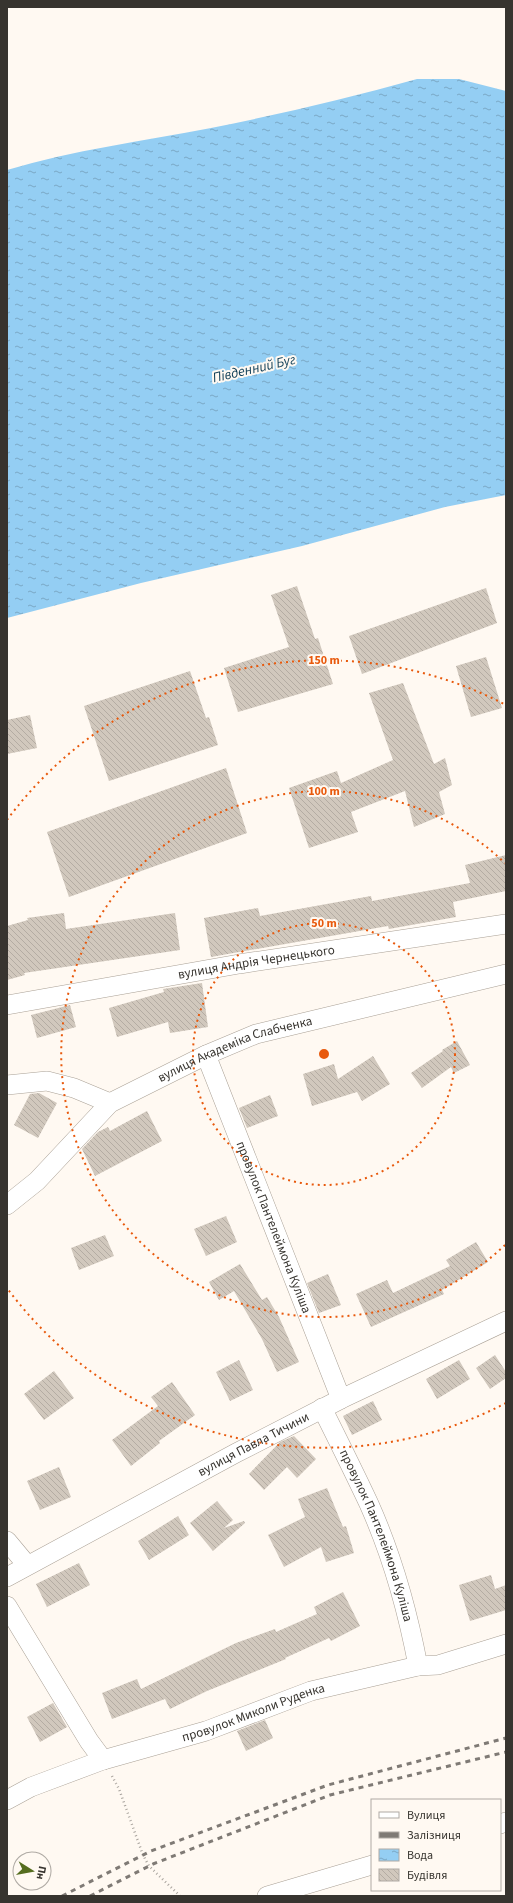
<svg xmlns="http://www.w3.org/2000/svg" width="513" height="1903" font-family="'Source Sans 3',sans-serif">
  <defs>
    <pattern id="water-ripples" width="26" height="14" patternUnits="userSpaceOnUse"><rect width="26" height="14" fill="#94cef3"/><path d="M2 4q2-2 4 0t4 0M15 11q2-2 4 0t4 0" fill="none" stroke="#7aa8c5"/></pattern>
    <pattern id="building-back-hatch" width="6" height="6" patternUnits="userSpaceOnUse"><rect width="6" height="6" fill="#d1c8bd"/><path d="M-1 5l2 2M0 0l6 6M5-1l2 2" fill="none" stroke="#b4aca3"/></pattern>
  </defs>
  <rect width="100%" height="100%" fill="#fff9f2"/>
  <!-- water -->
  <path fill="url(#water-ripples)" d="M417,79h42l47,12v404l-61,12 -143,39 -161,37 -134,35v-448c67,-20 136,-29 204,-42 70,-14 138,-30 206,-49z"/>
  <!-- building -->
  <path fill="url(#building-back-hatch)" d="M297,586l18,53 3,-1 15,46 -95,28 -14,-44 65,-21 -18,-52z
    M486,588l11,35 -135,51 -13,-38z
    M486,657l16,51 -31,9 -15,-51z
    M190,671l16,47 3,-1 9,28 -109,36 -25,-75z
    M403,683l31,81 11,-6 7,27 -13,7 6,22 -31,13 -9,-36 -54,21 7,20 -49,16 -20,-60 48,-17 4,12 52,-23 -24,-67z
    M30,715l7,33 -30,6v-34z
    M226,768l21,65 -178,64 -22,-65z
    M506,855v36l-53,11 3,15 -67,12 -1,-3 -177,31 -7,-39 54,-10 2,8 111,-20 1,5 98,-18 -5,-18z
    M64,913l2,16 109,-16 5,37 -156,23 1,2 -18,5v-54l21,-6 -1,-2z
    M202,983l6,44 -38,6 -2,-11 -51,15 -8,-29 55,-16 -1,-3z
    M70,1005l6,22 -39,11 -6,-23z
    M457,1041l13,24 -16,8 -3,-6 -29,21 -11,-15 32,-22 -1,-1z
    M373,1056l17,28 -28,17 -5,-9 -45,14 -9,-32 31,-10 4,15z
    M39,1093l18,10 -19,35 -24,-13 16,-31z
    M270,1095l8,21 -31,12 -8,-20z
    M147,1111l15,30 -67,35 -13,-27 16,-17 10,-5 2,4z
    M226,1216l11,26 -31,14 -12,-27z
    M105,1235l9,21 -35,14 -8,-22z
    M476,1242l12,20 -46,28 2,4 -73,33 -15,-33 31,-14 6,13 57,-27 -4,-6z
    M240,1264l22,36 5,-3 12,20 20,45 -22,10 -15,-33 -28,-48 -15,9 -10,-18z
    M328,1274l13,31 -22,8 -12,-30z
    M495,1355l11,17v6l-16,11 -14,-21z
    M239,1360l14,30 -23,11 -14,-29z
    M459,1360l11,19 -33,20 -11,-20z
    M54,1371l20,27 -30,22 -20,-26z
    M172,1382l23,33 -36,26 1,2 -29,23 -19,-26 46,-34 -7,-9z
    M373,1401l9,19 -30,15 -9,-19z
    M294,1436l22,23 -19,19 -10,-11 -23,23 -15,-16 31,-32z
    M59,1467l12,30 -31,13 -13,-29z
    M327,1488l16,39 3,-1 8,27 -28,9 -5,-15 -37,20 -16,-32 37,-18 -7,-18z
    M217,1501l16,19 -9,8 20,-7 1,2 -32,28 -23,-28z
    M178,1516l11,19 -40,25 -11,-19z
    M79,1563l11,22 -43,22 -11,-23z
    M491,1575l4,14 11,-4v25l-36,11 -11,-36z
    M343,1592l17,34 -29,15 -2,-3 -44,20 1,1 -79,32 -37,18 -5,-10 -53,20 -10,-26 35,-14 4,10 95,-46 39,-14 1,3 41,-18 -3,-7z
    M53,1703l14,24 -27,15 -13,-25z
    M265,1720l8,18 -27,13 -9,-20z"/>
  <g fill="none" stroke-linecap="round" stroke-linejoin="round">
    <!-- minor casing -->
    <g stroke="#aaa196" stroke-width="20">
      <g id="minor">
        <path id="s1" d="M7,1005l232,-41 267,-40"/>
        <path id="s2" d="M206,1055l135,344"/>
        <path d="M7,1085l40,-4 27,7 36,15"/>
        <path id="s3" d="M7,1205l30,-24 73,-78 96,-48 50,-21 250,-60"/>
        <path id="s4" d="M322,1408c16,32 32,64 47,96 22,49 39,109 49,162"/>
        <path d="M7,1541l20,24"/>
        <path id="s5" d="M7,1577l229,-124 105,-54 165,-78"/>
        <path d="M7,1606l82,135 14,19"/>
        <path id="s6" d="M7,1800l24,-13 72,-27 103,-29 105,-40 107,-25 20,-1 68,-21"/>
        <path d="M500,1824l6,-2"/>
        <path d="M267,1896l105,-31"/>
      </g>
    </g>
    <!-- path -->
    <path stroke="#aaa59f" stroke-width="2.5" stroke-dasharray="1 3" stroke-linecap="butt" d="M112,1776l7,13 24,66 6,11 31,30"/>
    <!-- minor -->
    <use href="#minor" stroke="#fff" stroke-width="19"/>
    <!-- rail -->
    <path stroke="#7f7a75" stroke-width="3" stroke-dasharray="5 5" stroke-linecap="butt" d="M62,1896l89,-45 177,-66 178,-47
      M90,1896l63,-32 177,-69 176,-43"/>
  </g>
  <!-- distance rings -->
  <g fill="none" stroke="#e8590c" stroke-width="2" stroke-dasharray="2 4">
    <circle cx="324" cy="1054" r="131"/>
    <path d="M505 1245A263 263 0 1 1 505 863"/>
    <path d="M506 1403A394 394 0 0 1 7 1288M7 820A394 394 0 0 1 506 705"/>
  </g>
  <g text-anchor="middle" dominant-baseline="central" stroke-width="4" stroke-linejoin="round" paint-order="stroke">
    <!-- street labels -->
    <g font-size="13" fill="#37342f" stroke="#fff9f2">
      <text stroke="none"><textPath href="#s1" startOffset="253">вулиця Андрія Чернецького</textPath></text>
      <text stroke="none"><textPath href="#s3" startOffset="282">вулиця Академіка Слабченка</textPath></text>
      <text stroke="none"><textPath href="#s2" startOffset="185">провулок Пантелеймона Куліша</textPath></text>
      <text stroke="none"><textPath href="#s5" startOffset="280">вулиця Павла Тичини</textPath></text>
      <text stroke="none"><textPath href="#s4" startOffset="139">провулок Пантелеймона Куліша</textPath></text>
      <text stroke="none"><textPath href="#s6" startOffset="262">провулок Миколи Руденка</textPath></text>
    </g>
    <!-- water labels -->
    <g font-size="14" font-style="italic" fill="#103f58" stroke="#fff9f2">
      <text transform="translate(254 369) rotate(-13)">Південний Буг</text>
    </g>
  </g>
  <circle cx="324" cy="1054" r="6" fill="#e8590c" stroke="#fff9f2" stroke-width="2"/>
  <g font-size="12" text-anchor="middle" font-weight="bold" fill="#e8590c" stroke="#fff9f2" stroke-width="4" stroke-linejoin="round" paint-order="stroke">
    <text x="324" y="664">150 m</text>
    <text x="324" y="795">100 m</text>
    <text x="324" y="927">50 m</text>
  </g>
  <!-- border -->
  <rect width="513" height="1903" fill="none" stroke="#37342f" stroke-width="16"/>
  <!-- legend -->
  <rect x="371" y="1799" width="130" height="92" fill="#fff9f2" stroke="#afaaa4"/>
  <rect x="379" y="1812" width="20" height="6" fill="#ffffff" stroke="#afaaa4"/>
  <text x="407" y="1819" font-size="12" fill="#37342f">Вулиця</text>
  <rect x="379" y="1832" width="20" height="6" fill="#7f7a75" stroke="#afaaa4"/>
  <text x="407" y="1839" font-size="12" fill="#37342f">Залізниця</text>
  <rect x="379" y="1849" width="20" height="12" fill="url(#water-ripples)" stroke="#afaaa4"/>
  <text x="407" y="1859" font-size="12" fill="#37342f">Вода</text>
  <rect x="379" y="1869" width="20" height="12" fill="url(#building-back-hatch)" stroke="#afaaa4"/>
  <text x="407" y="1879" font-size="12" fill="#37342f">Будівля</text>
  <!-- north arrow -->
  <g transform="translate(32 1871) rotate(101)"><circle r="19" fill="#fff9f2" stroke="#afaaa4"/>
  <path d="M0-3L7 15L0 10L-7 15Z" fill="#556d1f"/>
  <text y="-6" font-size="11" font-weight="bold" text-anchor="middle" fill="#37342f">Пн</text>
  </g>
</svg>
